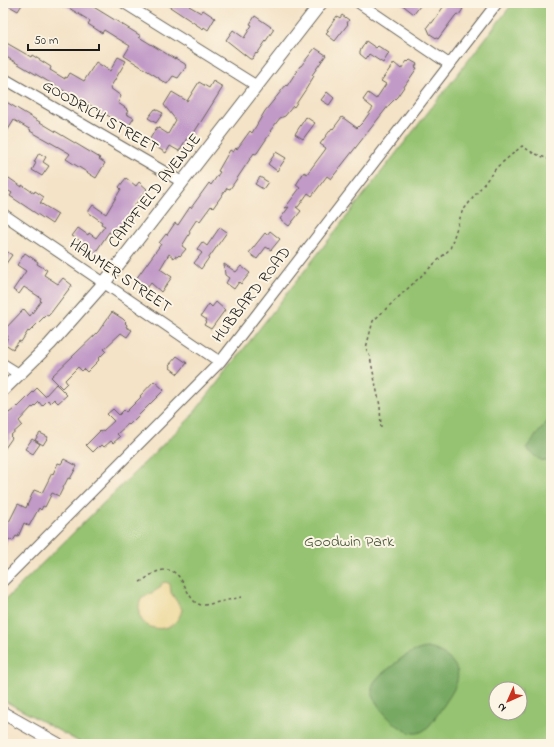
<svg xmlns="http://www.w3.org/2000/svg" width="554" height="747" font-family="'Indie Flower',sans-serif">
  <rect width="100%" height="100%" fill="#fcf5e5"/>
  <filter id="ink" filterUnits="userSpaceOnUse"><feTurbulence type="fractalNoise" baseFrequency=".025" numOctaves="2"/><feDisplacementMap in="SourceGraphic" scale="8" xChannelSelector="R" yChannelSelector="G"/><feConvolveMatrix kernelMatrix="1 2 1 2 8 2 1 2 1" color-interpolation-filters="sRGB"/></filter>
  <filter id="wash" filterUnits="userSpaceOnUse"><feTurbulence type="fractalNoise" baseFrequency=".012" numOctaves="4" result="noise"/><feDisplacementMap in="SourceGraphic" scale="16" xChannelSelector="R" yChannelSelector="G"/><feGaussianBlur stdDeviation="0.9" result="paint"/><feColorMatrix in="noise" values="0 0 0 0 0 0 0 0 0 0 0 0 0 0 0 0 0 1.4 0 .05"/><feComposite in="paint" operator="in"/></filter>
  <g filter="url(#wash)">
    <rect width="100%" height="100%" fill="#f4e3c7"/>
    <!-- green -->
    <path fill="#95c371" stroke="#587046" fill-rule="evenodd" d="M513,3h38v741h-468l-80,-44v-98l187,-184zM496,689h24v24h-24z"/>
    <!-- forest -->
    <path fill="#78a963" stroke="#4a6240" d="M551,417v44c-11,2 -17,-6 -25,-13z
      M426,648c9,1 15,4 22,10 19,15 6,32 -4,47 -5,7 -9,14 -15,21 -4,4 -9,8 -16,7 -14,-1 -44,-31 -41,-46 2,-8 12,-15 19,-20 11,-10 20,-16 35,-19z"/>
    <!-- sand -->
    <path fill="#eeda9e" stroke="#857b5d" d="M166,582l4,2 1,9 11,16c-6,31 -54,23 -41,-10l19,-11 2,-5z"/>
    <g id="blocks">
      <!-- building -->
      <path fill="#c19ac7" d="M4,3h19l-5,8z
        M61,3h26l54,33 -2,1 36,22v-1l10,6 1,3 -8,11 -5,-2 -6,8 -8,-5v-1l-35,-22 6,-10 -26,-16 -2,3 -14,-9 2,-3z
        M164,3h27l-2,3 12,7 2,-3 12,8 -7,12 -4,-3 -1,2z
        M400,3h15l5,3 -6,8z
        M446,3h19l-4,5 2,1 -4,6 -2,-1 -2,2 -17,23 -8,-5 -3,-7 3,-4h2z
        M342,15l7,5 -2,3 1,1 -13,17 -9,-7 3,-3 -2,-1 10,-14 3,2z
        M255,16l19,13 -17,25 -1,-1 -4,6h-2l-24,-19 7,-10 11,8 8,-13 -2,-1z
        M3,41l28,16 1,-2 19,12 -1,3 15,9v-2l2,1 3,-5 14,8 12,-19 14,9 8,-14 8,4 -16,27 11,8 -3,7 9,6 -1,1 2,1 -2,3 8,4 -6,9 -23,-13 -1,1 -18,-13h-3l-80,-47z
        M366,41l10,7 2,-2 11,7 -6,10 -14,-9 -3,5 -6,-5v-3z
        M315,48l11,7 -14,20 2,1 -8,13 -12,18 -1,-1 -8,10 -5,2 -10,13 1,1 -14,21 -2,1 -1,-1 -24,36 -3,-1 -14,20 -2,-2 -11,15 -3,-2 -8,12 1,2 -8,13 4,3 -6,7 -1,-1 -2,2 -2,-1 -1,2 -5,-4 -9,15 12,8 -11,15 -10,-9 -3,4 -3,-1 -9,-7 25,-35 -2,-1 7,-9 1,1 8,-12 3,2 12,-18 1,1 18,-25 2,2 9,-13 -2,-1 12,-21 3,2 3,-4 1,1 13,-18 2,2 13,-22 21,-26 1,1 13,-20h1z
        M410,60l7,4 -2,3 2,1 -20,29 -8,8 -58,74 -4,-3 -15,20 -4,-3 -10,14h-2l5,4 -12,15 -9,-7 9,-12 -4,1 15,-20 -4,-3 8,-13 3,2 18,-24 1,-2 -6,-4 12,-16 1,1 9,-12 15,11 6,-6 10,-14 -10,-8 5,-7 8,6 10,-15 -5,-3 13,-18 7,6 6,-8 1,1z
        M213,81l10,6 -33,52 -3,-1 -8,13 -9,-5 -4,7 -18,-11 9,-15 11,7 8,-14 -12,-15 8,-13 15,9 12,-19 10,6z
        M327,92l7,6 -5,7 -8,-5z
        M3,100l97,58 -1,1 6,4 -9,15 -30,-19 4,-5 -1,-1 -39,-22 1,-1 -17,-10 -11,18z
        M155,109l8,4 -7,10 -8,-5z
        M306,117l9,6 -12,16 -8,-5z
        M276,152l10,6 -9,13 -9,-7z
        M39,153l7,4 -3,5 6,4 -7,10 -10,-6 4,-7 -2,-1z
        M3,174l19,13v-2l12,8 1,-2 9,6 -4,6 18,11 -6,10 -42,-28 2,-3 -9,-6z
        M260,177l8,5 -5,7 -8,-5z
        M126,178l10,8 3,-4 8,7 -13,17 2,2 -6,9 -2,-1 -14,19 -5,-3 -14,21 -14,-9 1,-2 -10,-6 6,-8 10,7 1,-2 7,5 9,-12 -4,-2 1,-2 -14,-10 5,-7 13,9 15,-25 -2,-2z
        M220,227l7,5 -26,37 -7,-6 8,-10 -5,-4 5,-7 5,4z
        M270,231l10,8 -9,11 -5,-3 -9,12 -8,-6 16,-20 2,2z
        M3,249l9,6 -9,13z
        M25,253l13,9 -1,2 10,6 -3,5 14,9 5,-6 9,7 -22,29 -2,2 -2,-1 -17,17 -1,-1 -7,11 -2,-1 -6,8 -8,-5 3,-8 -5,-3v-2l21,-22 6,7 11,-15 -1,-1 1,-2 -17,-11 -5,7 -6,-4 13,-19 -9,-6z
        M224,264l12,8 5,-6 9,7 -9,11 -2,-2 -5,7 -8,-6 3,-5 -4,-3z
        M216,302l9,8 -14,19 -7,-4 3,-5 -6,-4 8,-12 3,3z
        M112,312l11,7 3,3 -1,1 2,2 -1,2 6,3 -5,7 -6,-4 -17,16 2,2 -8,8 1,1 -12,12 -3,-3 -2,2 -4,-4 -13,13 2,3 -5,5 -11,-11 47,-45z
        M177,356l10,7 -9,11 -8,-6 1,-2 -2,-1z
        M154,381l10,9 -35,35 -1,-1 -11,10 3,3 -7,6 -2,-2 -7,6 -2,-2 -2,2 -1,-1 -6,6 -7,-7 14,-14 1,1 2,-1 11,-10 -7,-7 6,-5 6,6 5,-5 2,2 15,-15 -1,-1z
        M56,384l11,11 -9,8 -4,-4 -4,4 -2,-3 -6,6 -3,-4 -6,6 -1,-1 -13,14 3,4 -12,11 2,2 -9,13v-36l4,-4 2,2 5,-4 3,-3 1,1 19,-19 8,8z
        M40,433l8,4 -5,8 -8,-5z
        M32,439l8,5 -7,10 -8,-5z
        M64,459l13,7 -7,13 -2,-1 -9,18 -7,-3 -7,14 -2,-1 -2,4 -2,-2 -10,18 -5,-3 -6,14 -2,-1 -3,5 -5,-2 -5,12v-32l6,3 9,-18 8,4 8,-18 8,3 10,-20 1,1 5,-11 3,1z"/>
    </g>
  </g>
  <g filter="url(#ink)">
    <use href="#blocks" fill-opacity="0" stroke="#686258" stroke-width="1"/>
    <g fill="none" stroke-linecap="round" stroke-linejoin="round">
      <!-- minor casing -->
      <g stroke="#686258" stroke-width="12">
        <path id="minor" d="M124,3l133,83
          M359,3l90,61
          M3,78l179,104
          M3,214l217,148
          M3,364l16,10
          M3,581l217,-219 277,-359"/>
      </g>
      <!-- tertiary casing -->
      <g stroke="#686258" stroke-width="14">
        <path id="tertiary" d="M3,390l47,-46 54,-61 217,-280
          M3,713l55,31"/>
      </g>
      <!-- path -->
      <path stroke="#686258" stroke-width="1.5" stroke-dasharray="3 3" stroke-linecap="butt" d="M381,428l-1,-22 -10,-49 -4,-9 7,-27 77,-72 12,-37 35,-45 25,-21 11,7 18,7
        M140,582c6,-3 12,-9 19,-11 28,-9 25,37 46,34l37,-8"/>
      <!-- minor -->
      <use href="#minor" stroke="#fff" stroke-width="10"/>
      <!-- tertiary -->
      <use href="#tertiary" stroke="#fff" stroke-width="12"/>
    </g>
  </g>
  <g text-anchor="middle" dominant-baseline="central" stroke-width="4" stroke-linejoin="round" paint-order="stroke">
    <!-- street labels -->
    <g font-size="16" fill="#1c1c1c" stroke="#fcf5e5">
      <text transform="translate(100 117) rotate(30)">GOODRICH STREET</text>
      <text transform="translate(155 191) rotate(-52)">CAMPFIELD AVENUE</text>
      <text transform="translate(120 276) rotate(34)">HANMER STREET</text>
      <text transform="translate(252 295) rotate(-52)">HUBBARD ROAD</text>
    </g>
    <!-- park labels -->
    <g font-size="16" fill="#46563a" stroke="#fcf5e5">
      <text x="349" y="542">Goodwin Park</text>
    </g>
  </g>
  <!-- margin -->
  <rect width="554" height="747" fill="none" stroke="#fcf5e5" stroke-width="16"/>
  <!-- north arrow -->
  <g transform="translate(508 701) rotate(225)"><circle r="19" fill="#fcf5e5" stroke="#a29e95"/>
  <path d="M0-3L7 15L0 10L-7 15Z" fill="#c8321e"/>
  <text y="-6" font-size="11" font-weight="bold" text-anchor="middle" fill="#1c1c1c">N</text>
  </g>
  <!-- scale -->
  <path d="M28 44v6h71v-6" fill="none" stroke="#1c1c1c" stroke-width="2"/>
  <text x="34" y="44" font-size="12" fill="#1c1c1c" stroke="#fcf5e5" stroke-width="3" paint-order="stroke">50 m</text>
</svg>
